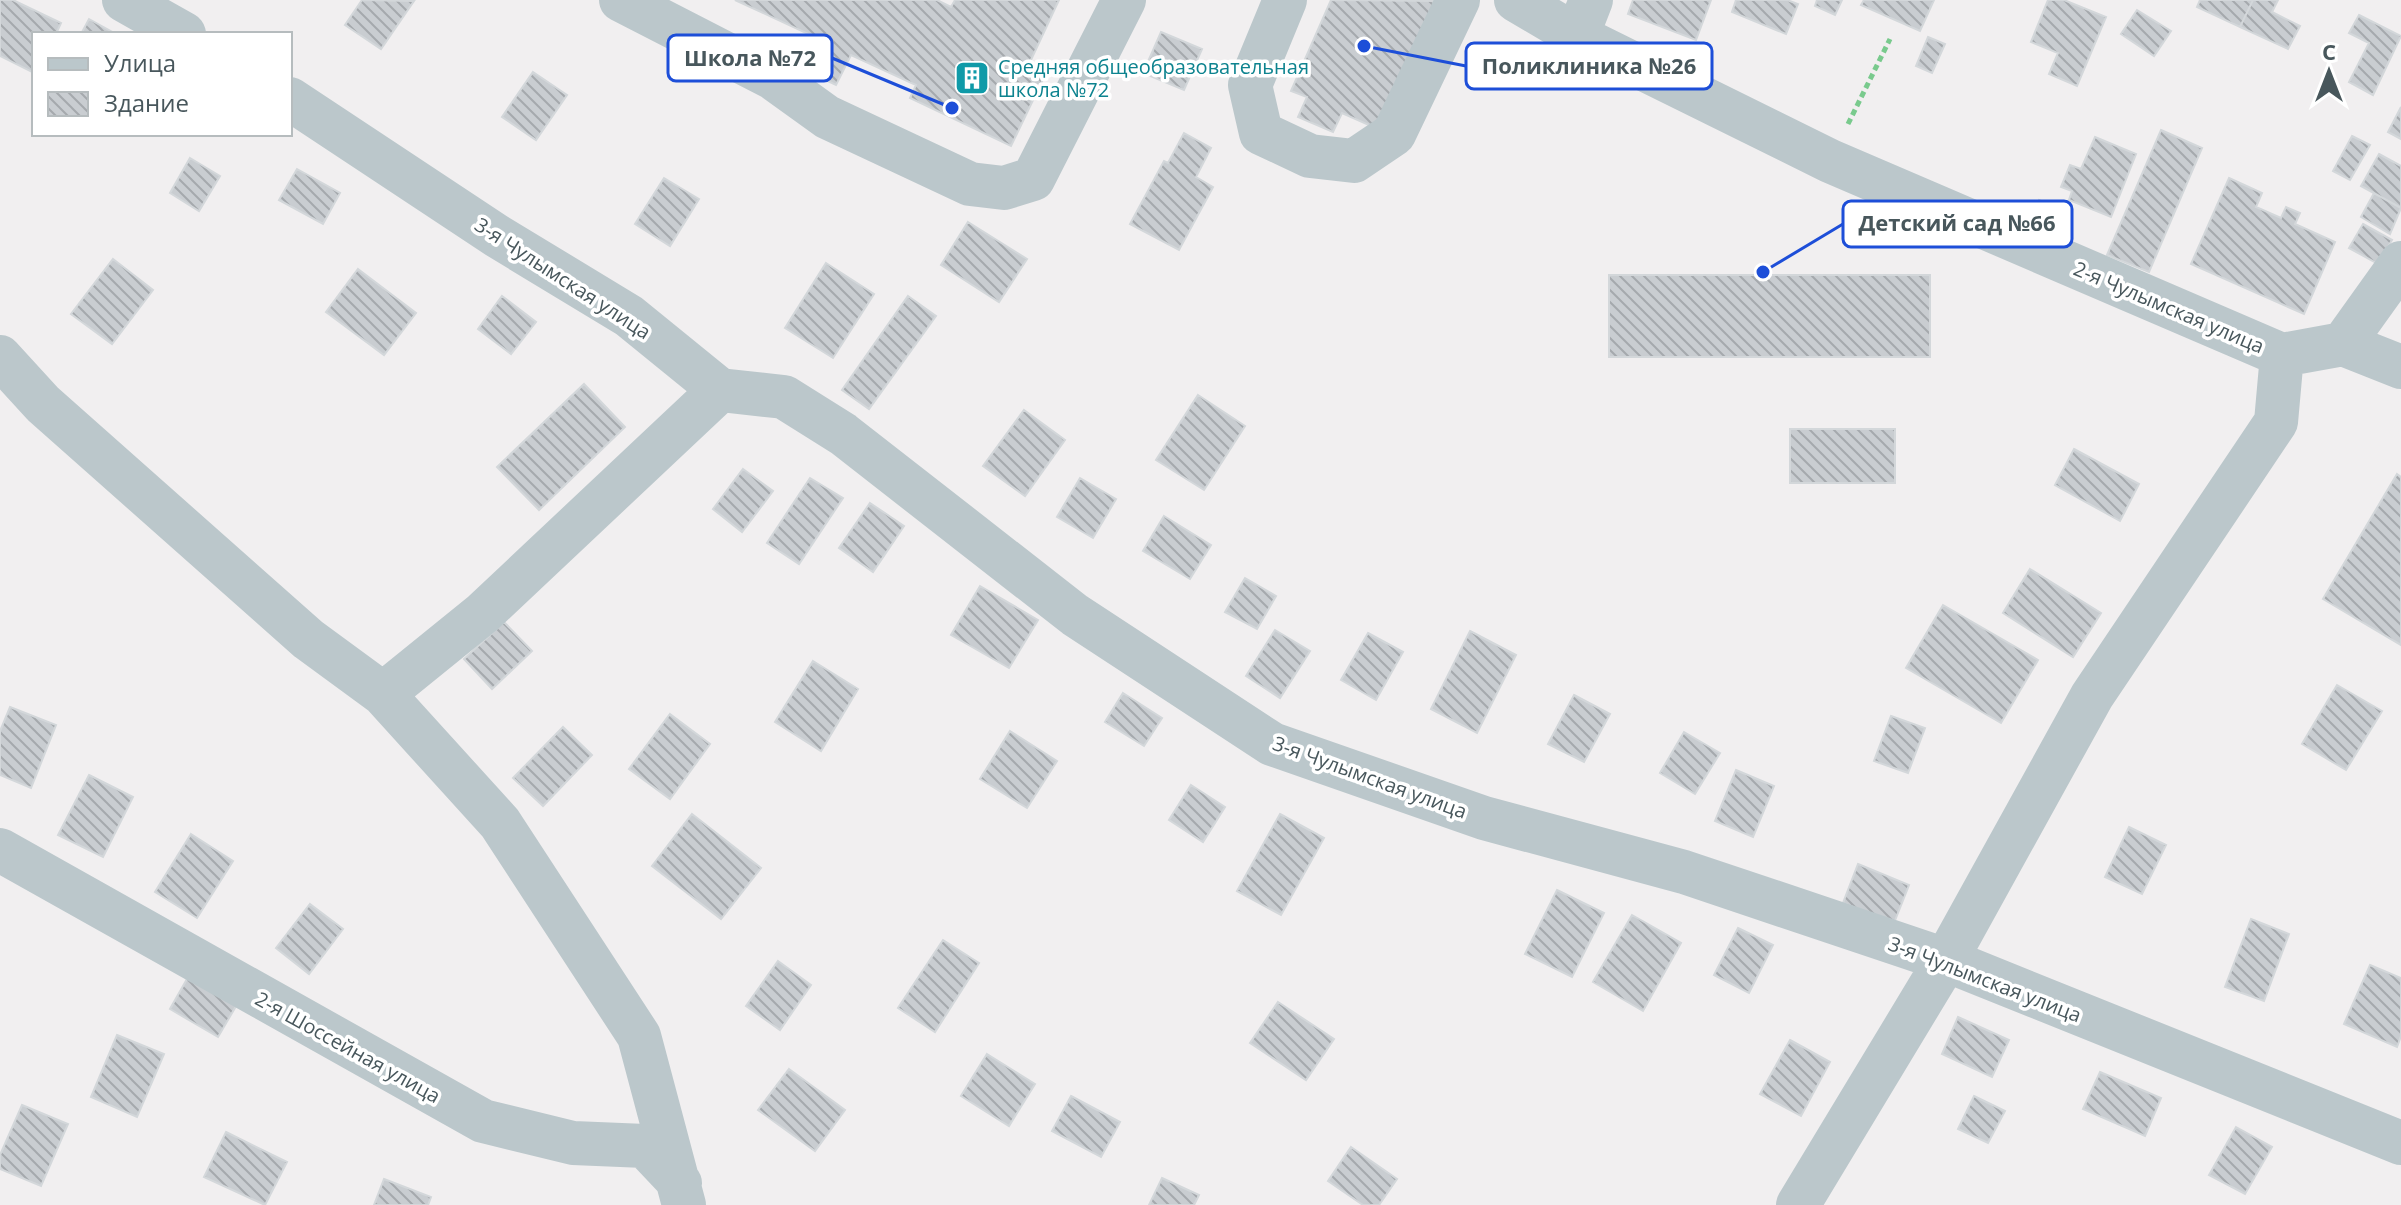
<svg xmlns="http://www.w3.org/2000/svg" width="2401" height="1205" font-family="'Open Sans',sans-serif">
  <defs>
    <pattern id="building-back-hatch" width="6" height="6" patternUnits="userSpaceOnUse" patternTransform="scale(2)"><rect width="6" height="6" fill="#c9cdd1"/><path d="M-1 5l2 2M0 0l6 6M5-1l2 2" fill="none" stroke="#a5a9ad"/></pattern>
  </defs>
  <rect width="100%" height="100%" fill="#f1eff0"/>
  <!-- building -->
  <path fill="url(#building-back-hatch)" stroke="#d3d7da" stroke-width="2" d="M0,0h13l48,23 -5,11h-22v39l-34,-17z
    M362,0l52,1 -33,48 -36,-24z
    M735,0h202l14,7 4,-7h104l-29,62 17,9 -36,75 -101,-48 6,-13 -65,-30 -15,30 -34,-16 15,-31z
    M1331,0l106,1 -57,129 -38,-17 -9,19 -35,-15 9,-20 -16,-6z
    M1633,0h78l-15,40 -68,-26z
    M1736,0h51l11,4 -12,30 -54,-22z
    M1817,0h25l-7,15 -20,-9z
    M1864,0h70l-14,31 -59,-26z
    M2048,0h16l42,17 -29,69 -28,-12 9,-21 -27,-11z
    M2200,0h53l-13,27 -43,-20z
    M2253,0h25l-6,12 28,14 -12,23 -48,-22z
    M2137,10l34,21 -17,25 -33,-22z
    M2359,15l42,21 -28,59 -24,-13 20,-39 -20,-10z
    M89,19l27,15h-35z
    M1161,32l41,17 -18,41 -41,-17z
    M1928,37l17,7 -13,29 -16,-7z
    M533,72l34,23 -31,45 -34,-23z
    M2401,107v32l-13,-7z
    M2161,130l41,18 -53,124 -42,-17z
    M1184,133l27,15 -15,29 17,10 -34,63 -49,-26 34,-63 4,2z
    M2352,136l18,9 -20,35 -17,-9z
    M2095,137l41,17 -25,63 -42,-17 3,-9 -11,-4 9,-22 11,4z
    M2379,154l22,12v42l-40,-22z
    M190,158l30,18 -21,35 -29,-18z
    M297,169l43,24 -17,31 -44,-24z
    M664,178l35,21 -29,47 -35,-22z
    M2229,178l33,15 -6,14 25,11 5,-11 14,6 -5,11 40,18 -31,72 -113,-50z
    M2374,193l27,15 -11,26 -29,-17z
    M2039,200l26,13 -11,21 -25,-12z
    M968,222l59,37 -28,43 -58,-37z
    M2363,224l29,16 -14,24 -29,-16z
    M113,259l40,31 -41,54 -41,-30z
    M826,263l48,31 -41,64 -48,-30z
    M358,269l58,44 -32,42 -58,-43z
    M1609,275h321v82h-321z
    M502,296l34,26 -25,32 -33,-25z
    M908,296l28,20 -67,93 -27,-19z
    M584,384l41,43 -86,83 -42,-43z
    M1198,395l47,31 -41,64 -48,-30z
    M1024,410l41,30 -40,56 -42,-30z
    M1790,429h105v54h-105z
    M2074,449l65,35 -19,37 -65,-36z
    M743,469l30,22 -31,41 -29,-23z
    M2397,474l4,3v168l-78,-46z
    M810,478l33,20 -44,66 -32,-21z
    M1080,478l36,21 -23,39 -36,-21z
    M870,503l34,23 -31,46 -34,-24z
    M1164,516l47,29 -21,34 -47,-28z
    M2030,569l71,44 -28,44 -70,-44z
    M1245,578l31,18 -19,33 -32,-17z
    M980,586l58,34 -29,48 -58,-33z
    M1943,605l95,55 -37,63 -95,-55z
    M504,622l28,29 -40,38 -28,-30z
    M1275,630l35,21 -30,47 -34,-22z
    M1470,631l46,24 -39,78 -46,-24z
    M1368,633l35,19 -27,48 -35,-20z
    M813,661l45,28 -37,62 -46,-29z
    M2337,685l45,26 -36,59 -44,-26z
    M1123,693l39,25 -18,28 -39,-24z
    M1574,695l36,19 -26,48 -36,-18z
    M10,707l46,18 -25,63 -31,-13v-44z
    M670,714l40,30 -40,55 -41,-30z
    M1891,716l34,12 -17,45 -34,-12z
    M563,727l29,28 -49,51 -30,-28z
    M1010,731l47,30 -30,47 -47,-29z
    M1684,732l36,21 -25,41 -35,-21z
    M1736,770l38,16 -21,51 -38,-16z
    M89,775l44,22 -30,60 -45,-22z
    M1191,785l34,22 -22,35 -34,-22z
    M692,814l69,54 -40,51 -69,-53z
    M1280,814l44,24 -43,77 -44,-24z
    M2129,827l37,18 -24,49 -37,-17z
    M191,834l42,27 -36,57 -42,-26z
    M1858,864l51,21 -15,38 -51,-20z
    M1557,890l47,23 -32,64 -47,-23z
    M310,904l33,25 -34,45 -33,-26z
    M1632,915l49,28 -38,68 -50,-29z
    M2251,919l38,15 -25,67 -39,-14z
    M1738,928l35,17 -24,48 -35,-18z
    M943,940l36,23 -44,69 -37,-24z
    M778,961l33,24 -31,45 -34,-24z
    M2370,965l31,13v58l-4,11 -53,-23z
    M191,972l48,29 -21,36 -48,-28z
    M1278,1002l56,37 -28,41 -56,-37z
    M1958,1017l51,23 -17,37 -50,-23z
    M117,1035l47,19 -27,63 -46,-20z
    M1790,1040l40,22 -29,54 -41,-22z
    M987,1054l48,30 -26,42 -48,-30z
    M789,1069l56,41 -30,41 -57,-41z
    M2100,1072l61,26 -16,38 -62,-27z
    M1071,1096l49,26 -19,35 -49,-26z
    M1974,1096l31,15 -17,32 -30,-14z
    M22,1105l46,19 -27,62 -41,-17v-14z
    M2236,1127l36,20 -27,47 -36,-19z
    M226,1132l61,30 -22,43 -61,-28z
    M1351,1147l46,32 -18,26h-16l-35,-24z
    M1162,1178l37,17 -5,10h-45z
    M384,1179l47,18 -3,8h-54z"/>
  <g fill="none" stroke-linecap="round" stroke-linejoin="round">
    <!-- path -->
    <path stroke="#79ca8d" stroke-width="5" stroke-dasharray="6 4" stroke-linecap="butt" d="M1848,124l42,-85"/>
    <!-- minor -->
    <path stroke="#bbc7cb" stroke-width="44" d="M124,0l60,34
      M621,0l152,78 54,39 143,67 34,4 29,-9 91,-179
      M1285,0l-35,85 11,48 49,23 44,5 40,-27 64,-134
      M1516,0l61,36 253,125 452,194
      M1577,36l14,-36
      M290,99l207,137 132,80 91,74 64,7 59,37 232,181 197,129 212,74 200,54 262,88 455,183
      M2343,344l58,23
      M0,357l43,47 265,235 75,55 117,129 139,213 45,169
      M383,694l100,-81 237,-223
      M0,850l483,271 90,22 72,3 35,37
      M1798,1205l148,-245 146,-264 184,-274 6,-67 61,-11 58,-81"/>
  </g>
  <!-- icons -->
  <defs>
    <g id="building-square" transform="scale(1.8)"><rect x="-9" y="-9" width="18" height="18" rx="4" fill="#0f9aa8" stroke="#fff"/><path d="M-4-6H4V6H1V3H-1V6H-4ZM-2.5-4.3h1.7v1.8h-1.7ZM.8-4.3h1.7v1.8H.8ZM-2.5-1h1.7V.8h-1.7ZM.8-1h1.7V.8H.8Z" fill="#fff"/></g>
  </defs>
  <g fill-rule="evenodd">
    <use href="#building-square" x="972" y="78"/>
  </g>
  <g text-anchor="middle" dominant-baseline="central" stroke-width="7" stroke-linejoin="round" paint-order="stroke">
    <!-- culture labels -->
    <g font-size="20" fill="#0d838f" stroke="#fff" text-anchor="start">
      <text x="998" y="66">Средняя общеобразовательная<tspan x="998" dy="23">школа №72</tspan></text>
    </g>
    <!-- street labels -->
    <g font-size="20" fill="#48575c" stroke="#fff">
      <text transform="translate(563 278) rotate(33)">3-я Чулымская улица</text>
      <text transform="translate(2169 307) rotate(23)">2-я Чулымская улица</text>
      <text transform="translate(1370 777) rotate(20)">3-я Чулымская улица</text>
      <text transform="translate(1985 979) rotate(21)">3-я Чулымская улица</text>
      <text transform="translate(348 1047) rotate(29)">2-я Шоссейная улица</text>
    </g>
  </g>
  <!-- callouts -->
  <path fill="none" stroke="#1d4ed8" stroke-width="3" d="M952 108L832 58M1364 46L1466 66M1763 272L1843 224"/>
  <g fill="#1d4ed8" stroke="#fff" stroke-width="3">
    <circle cx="952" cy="108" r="8"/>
    <circle cx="1364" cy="46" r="8"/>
    <circle cx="1763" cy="272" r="8"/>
  </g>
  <g fill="#fff" stroke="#1d4ed8" stroke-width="3">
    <rect x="668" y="35" width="164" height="46" rx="8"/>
    <rect x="1466" y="43" width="246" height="46" rx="8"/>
    <rect x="1843" y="201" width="229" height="46" rx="8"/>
  </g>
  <g font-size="22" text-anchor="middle" font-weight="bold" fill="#48575c">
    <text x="750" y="66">Школа №72</text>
    <text x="1589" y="74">Поликлиника №26</text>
    <text x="1957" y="231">Детский сад №66</text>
  </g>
  <!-- legend -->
  <rect x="32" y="32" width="260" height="104" fill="#ffffff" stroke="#b6bcbe" stroke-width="2"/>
  <rect x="48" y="58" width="40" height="12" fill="#bbc7cb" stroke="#b6bcbe" stroke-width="2"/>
  <text x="104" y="72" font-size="24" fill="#48575c">Улица</text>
  <rect x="48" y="92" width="40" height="24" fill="url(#building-back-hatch)" stroke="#b6bcbe" stroke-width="2"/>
  <text x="104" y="112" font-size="24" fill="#48575c">Здание</text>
  <!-- north arrow -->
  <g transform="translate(2329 72)" stroke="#ffffff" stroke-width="6" paint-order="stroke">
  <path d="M0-6L14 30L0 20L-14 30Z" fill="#48575c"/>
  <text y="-12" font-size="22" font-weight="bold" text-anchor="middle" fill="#48575c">С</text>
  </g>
</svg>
